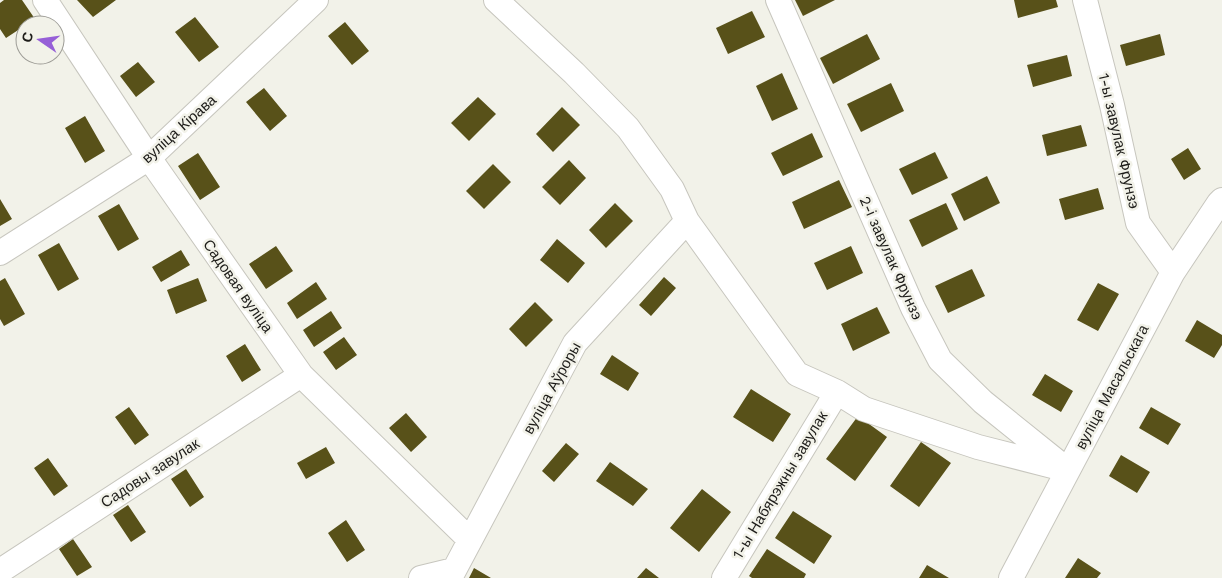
<svg xmlns="http://www.w3.org/2000/svg" width="1222" height="578" font-family="'Work Sans',sans-serif">
  <rect width="100%" height="100%" fill="#f2f2e9"/>
  <!-- building -->
  <path fill="#585119" d="M4,0h18l13,19 -29,19 -6,-9v-26z
    M77,0h39l-23,17z
    M795,0h40l-32,16z
    M1014,0h42l2,7 -40,11z
    M752,11l13,26 -37,17 -12,-26z
    M195,17l24,30 -20,15 -24,-30z
    M345,22l24,29 -17,14 -24,-29z
    M867,34l13,25 -47,25 -13,-26z
    M1160,34l5,21 -39,11 -6,-21z
    M1067,55l5,21 -39,11 -6,-22z
    M138,62l17,20 -19,15 -16,-21z
    M782,73l16,36 -26,12 -16,-35z
    M891,83l13,28 -43,21 -14,-28z
    M264,88l23,28 -17,15 -24,-29z
    M478,97l18,17 -27,27 -18,-18z
    M562,107l18,18 -27,27 -17,-18z
    M85,116l20,35 -20,12 -20,-35z
    M1081,125l6,21 -40,10 -5,-21z
    M812,133l11,24 -40,19 -12,-23z
    M1188,148l13,21 -17,11 -13,-21z
    M935,152l13,26 -36,17 -13,-26z
    M198,153l22,34 -20,13 -22,-34z
    M569,160l17,18 -26,27 -18,-18z
    M493,164l18,18 -27,27 -18,-18z
    M987,176l13,27 -36,18 -13,-27z
    M839,180l13,27 -48,22 -12,-27z
    M1098,188l6,21 -39,11 -6,-21z
    M0,199l12,20 -12,7z
    M615,203l18,18 -27,27 -17,-18z
    M946,203l12,26 -36,18 -13,-27z
    M119,204l20,35 -21,12 -20,-35z
    M557,239l28,24 -17,20 -28,-23z
    M59,243l20,36 -21,12 -20,-36z
    M276,246l17,25 -27,18 -17,-25z
    M851,246l12,27 -36,17 -13,-27z
    M181,250l9,15 -29,17 -9,-15z
    M972,269l13,27 -37,17 -13,-27z
    M664,277l12,11 -25,28 -12,-11z
    M5,278l20,36 -21,12 -4,-7v-38z
    M198,278l9,23 -31,13 -9,-24z
    M316,282l11,17 -30,20 -10,-16z
    M1098,283l21,11 -21,37 -21,-11z
    M535,302l18,18 -27,27 -17,-18z
    M877,307l13,26 -37,18 -12,-27z
    M331,311l11,17 -28,19 -11,-17z
    M1197,320l25,15v10l-8,13 -29,-17z
    M344,337l13,18 -21,15 -13,-18z
    M245,344l16,26 -19,12 -16,-26z
    M612,355l27,18 -11,18 -28,-17z
    M1045,374l28,17 -12,21 -29,-17z
    M751,389l40,25 -18,28 -40,-25z
    M129,407l20,28 -14,10 -20,-28z
    M1151,407l30,17 -13,21 -29,-17z
    M406,413l21,24 -16,15 -22,-24z
    M858,416l29,21 -32,44 -29,-22z
    M921,442l30,21 -32,44 -29,-21z
    M566,443l13,11 -25,28 -12,-11z
    M326,447l9,16 -29,16 -9,-16z
    M1121,455l29,17 -13,21 -28,-17z
    M48,458l20,28 -14,10 -20,-28z
    M610,462l38,27 -15,17 -37,-25z
    M186,469l18,28 -14,10 -19,-28z
    M702,489l29,23 -32,40 -29,-24z
    M128,505l18,27 -15,10 -18,-27z
    M793,511l39,25 -18,28 -39,-26z
    M346,520l19,30 -18,12 -19,-29z
    M73,539l19,28 -15,9 -18,-27z
    M767,549l39,25 -2,4h-52l-3,-2z
    M1078,558l23,15 -4,5h-32z
    M927,565l22,13h-30z
    M474,568l17,10h-22z
    M646,568l13,10h-22z"/>
  <g fill="none" stroke-linecap="round" stroke-linejoin="round">
    <!-- minor casing -->
    <g stroke="#c7c6be" stroke-width="26">
      <path id="minor" d="M45,0l104,158 152,217 169,165
        M496,0l78,73 54,55 44,61 15,32 110,153 40,18 27,17 114,38 90,23
        M778,0l135,308 27,52 43,42 77,62
        M1085,0l27,105 26,118 35,49
        M0,253l149,-95 167,-158
        M0,571l301,-196
        M421,578l33,-8
        M450,578l125,-235 112,-122
        M724,578l113,-186
        M1011,578l162,-306 46,-69 3,-3"/>
    </g>
    <!-- minor -->
    <use href="#minor" stroke="#fff" stroke-width="24"/>
  </g>
  <g text-anchor="middle" dominant-baseline="central" stroke-width="5" stroke-linejoin="round" paint-order="stroke">
    <!-- street labels -->
    <g font-size="15" fill="#1d1c19" stroke="#f2f2e9">
      <text transform="translate(179 129) rotate(-42)">вуліца Кірава</text>
      <text transform="translate(1119 141) rotate(77)">1-ы завулак Фрунзэ</text>
      <text transform="translate(891 258) rotate(66)">2-і завулак Фрунзэ</text>
      <text transform="translate(238 286) rotate(55)">Садовая вуліца</text>
      <text transform="translate(1112 387) rotate(-62)">вуліца Масальскага</text>
      <text transform="translate(552 388) rotate(-61)">вуліца Аўроры</text>
      <text transform="translate(150 473) rotate(-33)">Садовы завулак</text>
      <text transform="translate(780 485) rotate(-59)">1-ы Набярэжны завулак</text>
    </g>
  </g>
  <!-- north arrow -->
  <g transform="translate(40 40) rotate(283)"><circle r="24" fill="#f2f2e9" stroke="#9d9c96"/>
  <path d="M0-4L9 19L0 12L-9 19Z" fill="#965fd7"/>
  <text y="-8" font-size="14" font-weight="bold" text-anchor="middle" fill="#1d1c19">С</text>
  </g>
</svg>
